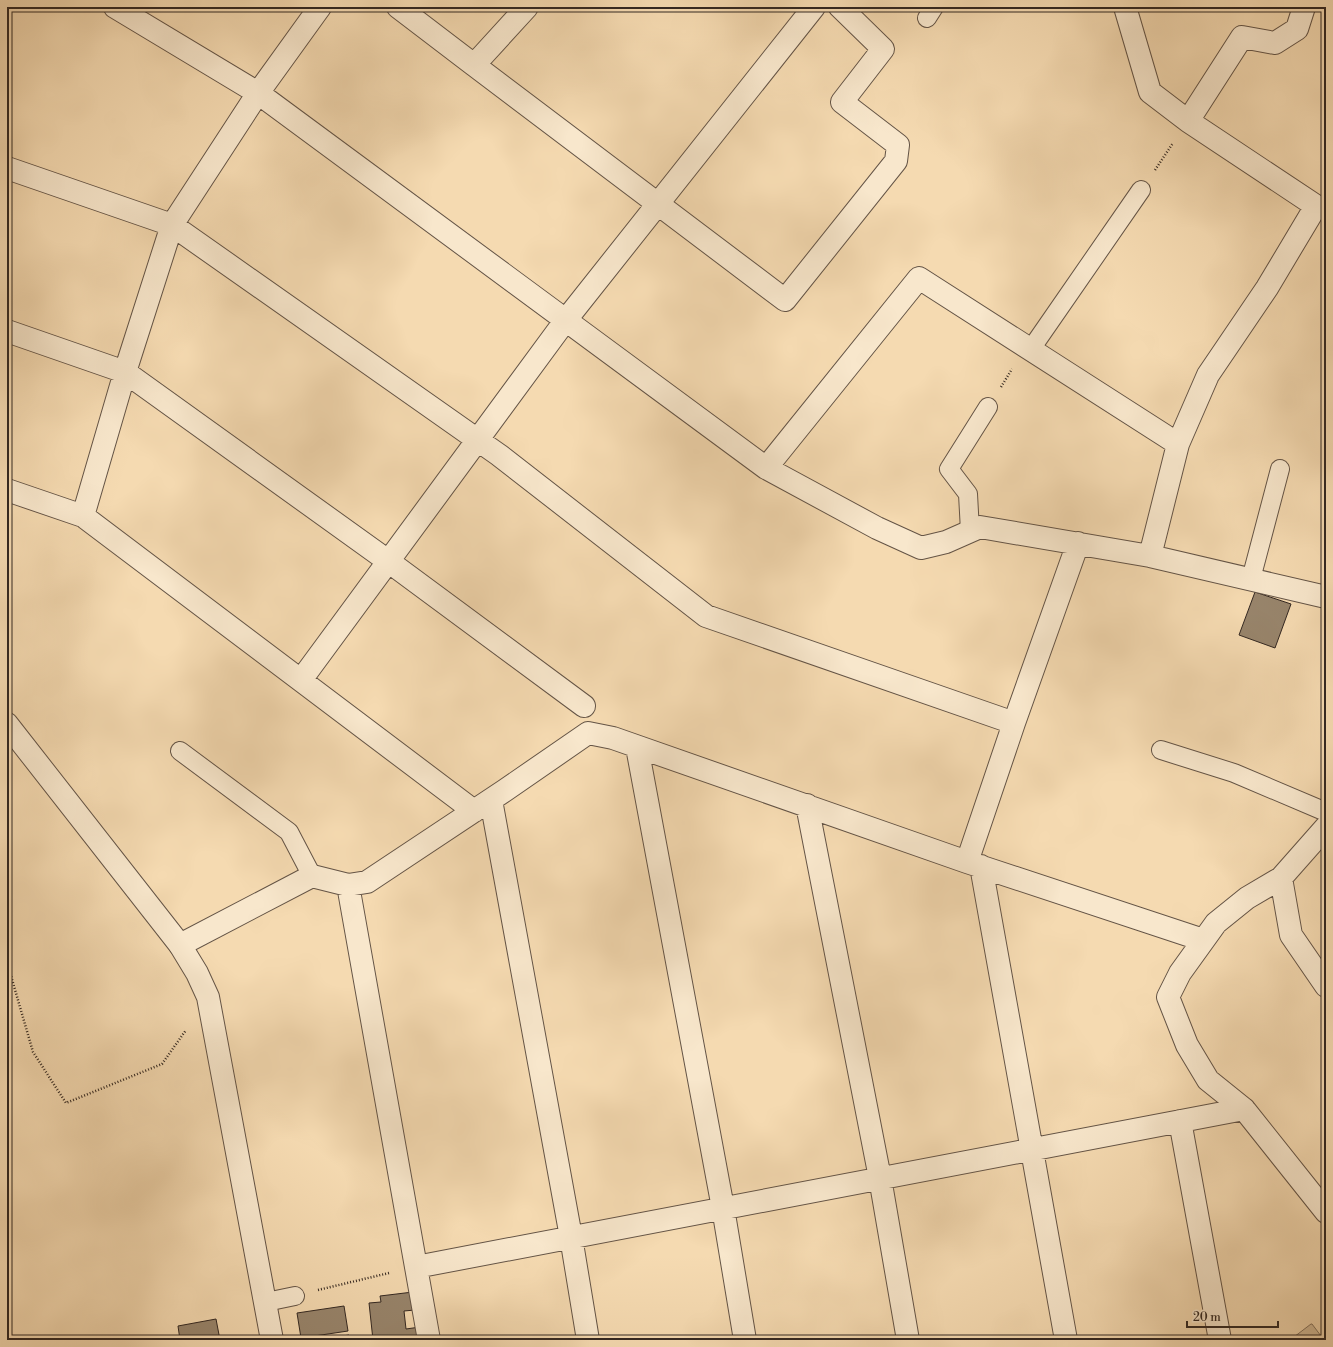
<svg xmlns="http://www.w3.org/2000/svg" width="1333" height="1347" font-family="'Libre Bodoni',serif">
  <rect width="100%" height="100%" fill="#f5dab1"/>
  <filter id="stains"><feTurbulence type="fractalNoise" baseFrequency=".005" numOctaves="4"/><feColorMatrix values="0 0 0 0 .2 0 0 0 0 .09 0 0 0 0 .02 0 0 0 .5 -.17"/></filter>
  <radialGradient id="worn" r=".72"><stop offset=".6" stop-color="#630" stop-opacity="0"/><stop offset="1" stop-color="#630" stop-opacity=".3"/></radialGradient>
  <!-- green -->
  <path fill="#d4bc99" stroke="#84725e" d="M1312,1324l12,16h-34l21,-16z"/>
  <!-- building -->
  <path fill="#98856c" stroke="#332822" d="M1255,592l36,12 -16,44 -36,-13z
    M413,1292l2,18 -11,1 2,18 14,-2 1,13h-48l-4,-37 12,-1 -1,-6z
    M344,1306l4,25 -47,7 -4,-25z
    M216,1319l4,21h-40l-2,-14z
    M349,1335l1,5h-35z"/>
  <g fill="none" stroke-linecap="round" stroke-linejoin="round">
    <!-- service casing -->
    <g stroke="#645446" stroke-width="20">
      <path id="service" d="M927,18l7,-11
        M1031,349l110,-159
        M970,531l-2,-37 -19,-25 39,-62
        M1251,579l29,-110
        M1161,750l73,23 92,39
        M180,751l109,81 23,44
        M266,1302l29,-6"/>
    </g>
    <!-- minor casing -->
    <g stroke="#645446" stroke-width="24">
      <path id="minor" d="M115,7l143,86 508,375 111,60 44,20 25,-6 34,-15 170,29 28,-112 30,-69 59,-87 49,-82 -128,-85 -38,-29 -25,-85
        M398,7l76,58
        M527,7l-53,58 311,235 111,-139 2,-16 -56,-43 41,-53 -43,-42
        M1188,121l54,-84 33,6 22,-14 7,-22
        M7,168l165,57 327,230 207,161 308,107
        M7,331l118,41 263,189 196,145
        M766,468l153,-190 259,166
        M7,490l76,26 391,295
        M83,516l42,-144 47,-147 86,-132 62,-86
        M1150,556l176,41
        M301,680l264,-359 249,-314
        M637,747l86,461 22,132
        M491,800l80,437 17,103
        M807,805l73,373 28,162
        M1326,827l-45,51 -34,20 -31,25 -36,50 -12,24 19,48 21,35 36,29 82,103
        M967,862l47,-139 64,-180
        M981,866l85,474
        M1281,878l10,57 35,51
        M348,885l81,455
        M180,945l132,-69 36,9 19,-3 137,-91 84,-58 25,5 354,124 236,78
        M1180,1121l40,219
        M416,1267l828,-158"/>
    </g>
    <!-- tertiary casing -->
    <g stroke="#645446" stroke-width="24">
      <path id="tertiary" d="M7,724l173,221 17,28 11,24 64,343"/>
    </g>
    <!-- path -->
    <path stroke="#332822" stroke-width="2.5" stroke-dasharray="1 2" stroke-linecap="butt" d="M1155,170l18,-27
      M1001,387l11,-18
      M7,962l26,90 33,51 96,-39 24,-34
      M318,1290l71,-17"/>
    <!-- service -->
    <use href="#service" stroke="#f8e7cc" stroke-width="18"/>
    <!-- minor -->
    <use href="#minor" stroke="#f8e7cc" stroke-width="22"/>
    <!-- tertiary -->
    <use href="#tertiary" stroke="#f8e7cc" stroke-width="22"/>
  </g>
  <!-- margin -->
  <rect width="1333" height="1347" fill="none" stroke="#f5dab1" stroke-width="24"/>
  <rect x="8" y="8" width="1317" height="1331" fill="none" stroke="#332822" stroke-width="2"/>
  <rect x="12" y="12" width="1309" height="1323" fill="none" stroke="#332822"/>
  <!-- scale -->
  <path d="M1187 1321v6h91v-6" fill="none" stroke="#332822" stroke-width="2"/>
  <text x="1193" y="1321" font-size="12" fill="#332822" stroke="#f8e7cc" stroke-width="3" paint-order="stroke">20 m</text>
  <rect width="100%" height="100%" filter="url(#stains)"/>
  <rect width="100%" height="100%" fill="url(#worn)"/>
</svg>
